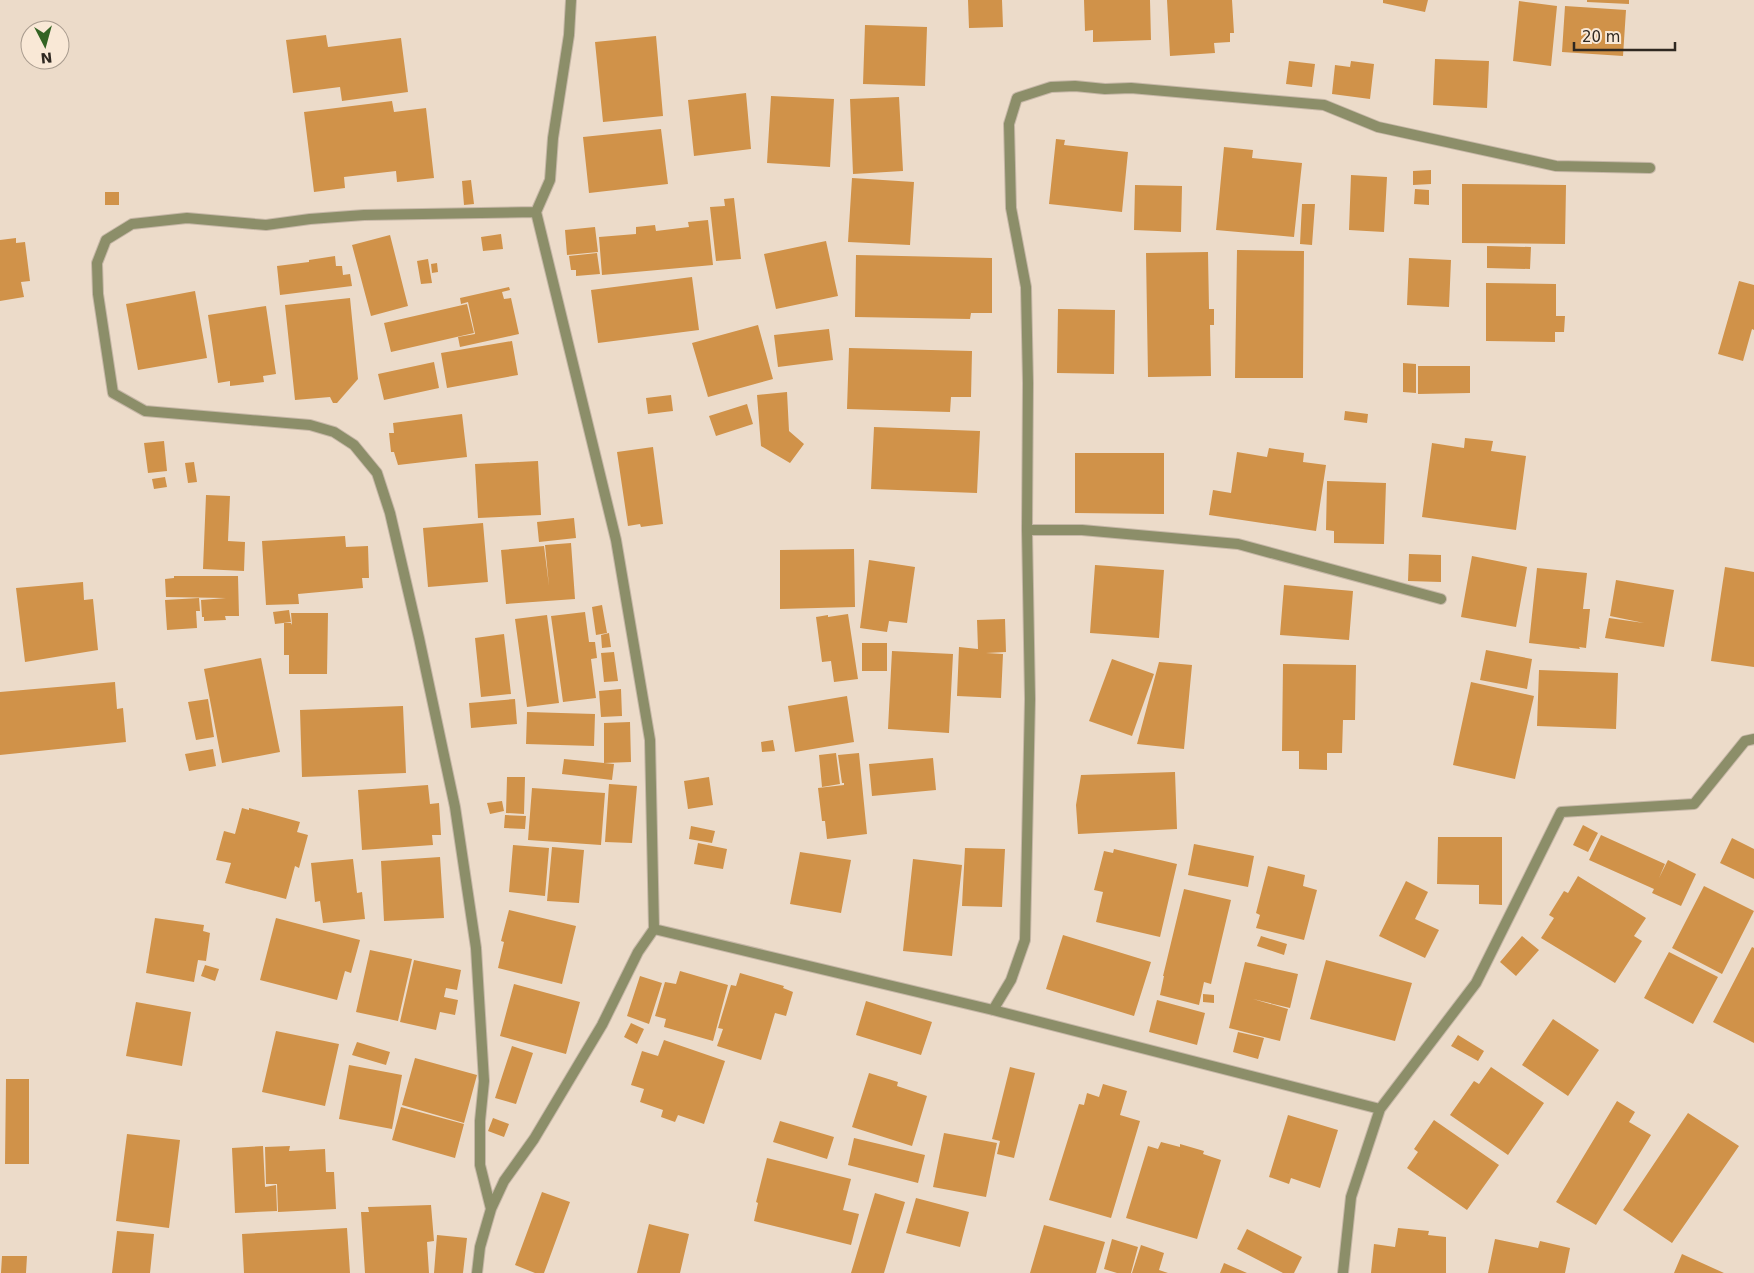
<svg xmlns="http://www.w3.org/2000/svg" width="1754" height="1273" font-family="'DejaVu Sans',sans-serif">
  <rect width="100%" height="100%" fill="#ecdbc9"/>
  <!-- building -->
  <path fill="#d09249" d="M968,0h34l1,27 -34,1z
    M1084,0h66l1,40 -58,2v-12l-8,1z
    M1167,0h65l2,33h-4v9l-16,1 1,10 -45,3z
    M1383,0h45l-3,12 -42,-9z
    M1587,0h42v4l-42,-2z
    M1519,1l38,5 -6,60 -38,-5z
    M1565,6l61,4 -3,46 -61,-4z
    M865,25l62,2 -2,59 -62,-2z
    M326,35l2,12 73,-9 7,54 -66,9 -2,-14 -47,6 -7,-53z
    M656,36l7,80 -60,6 -8,-80z
    M1435,59l54,2 -2,47 -54,-3z
    M1289,61l26,3 -3,23 -26,-3z
    M1351,61l23,3 -4,35 -38,-5 3,-29 15,2z
    M746,93l5,56 -57,7 -6,-56z
    M771,96l63,3 -4,68 -63,-4z
    M899,97l4,74 -50,3 -3,-75z
    M392,101l2,11 32,-4 8,70 -37,4 -1,-11 -52,6 1,11 -31,4 -10,-80z
    M661,129l7,55 -79,9 -6,-56z
    M1056,139l9,1 -1,5 64,7 -6,60 -73,-8z
    M1224,147l29,3 -1,8 50,5 -8,74 -78,-7z
    M1431,170v14l-18,1v-14z
    M1351,175l36,2 -3,55 -35,-2z
    M852,178l62,4 -4,63 -62,-3z
    M471,180l3,24 -10,1 -2,-24z
    M1462,184l104,1 -1,59 -103,-1z
    M1135,185l47,1 -1,46 -47,-2z
    M1415,189l14,1v15l-15,-1z
    M105,192h14v13h-14z
    M734,198l7,61 -25,2 -6,-54 15,-1 -1,-7z
    M1302,204h13l-3,41 -12,-1z
    M708,220l5,45 -111,10 -3,-38 37,-3v-7l19,-2 1,6 33,-4 -1,-5z
    M595,227l3,25 -31,3 -2,-25z
    M501,234l2,15 -20,2 -2,-14z
    M390,235l18,71 -37,10 -19,-71z
    M16,238v5l9,-1 5,39 -9,1 3,15 -24,4v-61z
    M826,241l12,55 -62,13 -12,-55z
    M1487,246l44,1 -1,22 -43,-1z
    M1237,250l67,1 -1,127h-68z
    M1208,252l1,57h5v16h-4l1,51 -63,1 -2,-124z
    M597,253l3,21 -24,2v-6h-5l-2,-14z
    M856,255l136,3v55h-21l-1,6 -115,-2z
    M335,256l1,10h6l1,9 7,-1 2,12 -72,9 -3,-29 32,-4v-2z
    M1409,258l42,2 -2,47 -42,-2z
    M428,259l4,24 -11,1 -4,-23z
    M437,263l1,9 -6,1 -1,-9z
    M692,277l7,53 -101,13 -7,-53z
    M1739,281l15,4v45l-2,-1 -9,32 -25,-7z
    M1486,283l70,1v32h9l-1,16h-9v10l-69,-1z
    M509,287l1,3 -8,2 2,7 7,-1 8,36 -59,13 -2,-10 17,-3 -7,-32 -7,2 -1,-6z
    M195,291l12,67 -69,12 -12,-66z
    M350,298l8,81 -21,24h-4l-3,-6 -35,3 -10,-95z
    M467,304l7,29 -83,19 -7,-29z
    M266,306l10,68 -13,2 1,6 -34,4v-5l-12,2 -10,-68z
    M1058,309l57,1 -1,64 -57,-1z
    M758,325l15,54 -65,18 -16,-54z
    M829,329l4,31 -55,7 -4,-32z
    M512,341l6,34 -71,13 -6,-35z
    M849,348l123,3 -1,46h-20l-1,15 -103,-3z
    M434,362l5,26 -55,12 -6,-26z
    M1403,363l13,1v29l-13,-1z
    M1418,366h52v27l-52,1z
    M787,392l2,39 15,13 -14,19 -29,-17 -4,-51z
    M671,395l2,16 -25,3 -2,-16z
    M747,404l6,20 -37,12 -7,-20z
    M1345,411l23,3 -1,9 -23,-3z
    M462,414l5,43 -69,8 -4,-13h-3l-2,-19h5l-1,-10z
    M874,427l106,4 -3,62 -106,-4z
    M1465,438l28,3 -2,10 35,5 -10,74 -94,-13 10,-74 32,5z
    M164,441l3,30 -19,2 -4,-30z
    M653,447l10,77 -22,3 -1,-3 -12,2 -11,-74z
    M1269,448l35,5 -1,9 23,3 -10,66 -107,-16 4,-25 18,3 6,-41 30,5z
    M1075,453h89v61l-89,-1z
    M538,461l3,54 -63,3 -3,-54z
    M194,462l3,20 -9,1 -3,-20z
    M165,477l2,10 -13,2 -2,-10z
    M1327,481l59,2 -2,61 -50,-1v-12l-8,-1z
    M206,495l24,1 -2,45 17,1 -1,29 -41,-2z
    M574,518l2,20 -37,4 -2,-20z
    M483,523l5,59 -60,5 -5,-59z
    M345,536l1,11 22,-1 1,32h-7l1,10 -65,6 1,10 -33,1 -4,-64z
    M571,543l4,56 -69,5 -5,-54 43,-4 5,40 -4,-41z
    M854,549l1,58 -75,2v-59z
    M1409,554l32,1v27l-33,-1z
    M1472,556l55,11 -11,60 -55,-10z
    M869,560l46,7 -8,56 -18,-2 -2,11 -27,-4z
    M1095,565l69,5 -5,68 -69,-5z
    M1725,567l29,5v95l-43,-6z
    M1537,568l50,5 -4,36h7l-4,39 -7,-1 1,2 -51,-6z
    M174,576h64l1,40h-14l1,4 -22,1v-4h-2l-1,-17 25,-2 -60,-1 -1,-18 9,-1z
    M1616,580l58,10 -10,57 -59,-9 4,-20 35,5 -34,-7z
    M83,582l1,18 9,-1 5,51 -73,12 -9,-74z
    M1284,585l69,6 -4,49 -69,-5z
    M199,598l1,13h-4l1,17 -30,2 -2,-30z
    M602,605l5,28 -11,2 -4,-28z
    M289,610l2,12 -16,2 -2,-12z
    M585,612l4,30h6l2,16 -6,1 5,39 -33,4 -12,-86z
    M291,613h37l-1,61h-38v-19h-5v-32h7l1,2z
    M848,614l10,65 -24,3 -3,-21 -9,1 -6,-45 12,-2v2z
    M547,615l12,88 -32,4 -12,-88z
    M1005,619l1,33 -20,1 17,1 -2,44 -44,-2 2,-49 19,2 -1,-29z
    M609,633l2,14 -9,1 -1,-13z
    M504,634l7,60 -30,3 -6,-59z
    M862,643h25v28h-25z
    M1486,650l46,9 -5,30 -47,-9z
    M892,651l61,3 -4,79 -61,-4z
    M614,652l4,29 -14,1 -3,-29z
    M261,658l19,94 -58,11 -18,-94z
    M1112,659l42,15 -22,62 -43,-15z
    M1159,662l33,3 -8,84 -47,-5z
    M1283,664l73,1 -1,55h-12l-1,33h-15v17l-28,-1v-18h-17z
    M1539,670l79,3 -2,56 -79,-3z
    M115,682l2,27 6,-1 3,34 -126,13v-63z
    M1471,682l63,14 -19,83 -62,-14z
    M621,689l1,27 -21,1 -2,-26z
    M847,696l7,46 -59,10 -7,-46z
    M208,699l6,38 -18,3 -8,-38z
    M515,699l2,25 -46,4 -2,-25z
    M403,706l3,67 -104,4 -2,-67z
    M527,712l68,2 -1,32 -68,-2z
    M630,722l1,40 -27,1v-40z
    M773,740l2,11 -13,1 -1,-10z
    M213,749l3,17 -27,5 -4,-17z
    M836,753l4,31 -18,3 -3,-32z
    M859,753l8,81 -40,5 -2,-18h-3l-4,-33 26,-3v-2h-2l-4,-28z
    M933,758l3,32 -64,6 -3,-32z
    M564,759l50,5 -2,16 -50,-6z
    M1175,772l2,57 -99,5 -2,-29 5,-30z
    M507,777h18l-1,37 -18,-1z
    M709,777l4,28 -25,4 -4,-28z
    M609,784l28,2 -5,57 -27,-1z
    M428,785l2,19 9,-1 2,32h-9l1,10 -71,5 -4,-60z
    M532,788l73,5 -4,52 -73,-5z
    M502,801l2,10 -14,3 -3,-11z
    M242,808l7,2v-2l51,14 -3,10 11,3 -9,33 -4,-2 -9,33 -61,-16 6,-20 -15,-3 8,-29 11,3z
    M505,815l21,1 -1,13 -21,-1z
    M1583,825l15,8 -10,19 -15,-7z
    M691,826l24,5 -3,12 -23,-4z
    M1601,835l64,29 -6,14 9,-18 28,14 -15,32 -29,-13 2,-4 -65,-29z
    M1438,837h64v68l-23,-1v-19l-42,-1z
    M1732,838l22,11v30l-34,-16z
    M698,843l29,6 -4,20 -29,-5z
    M1194,844l60,12 -6,31 -60,-12z
    M513,845l36,3 -4,48 -36,-4z
    M552,847l32,3 -5,53 -32,-2z
    M965,848l40,1 -3,58 -40,-1z
    M1114,849l63,15 -17,73 -64,-15 7,-30 -9,-2 10,-39 9,2z
    M800,852l51,8 -10,53 -51,-9z
    M440,857l4,61 -60,3 -3,-60z
    M353,859l4,34 5,-1 3,27 -42,4 -3,-22 -5,1 -4,-39z
    M913,859l49,6 -10,91 -49,-5z
    M1268,866l37,9 -2,11 14,4 -13,50 -48,-12 4,-13 -4,-2z
    M1578,876l68,42 -12,18 8,5 -27,42 -74,-45 13,-20 -5,-3 15,-24 4,2z
    M1406,881l22,11 -13,27 24,11 -14,28 -46,-22z
    M1704,886l50,25 -32,63 -50,-26z
    M1184,889l47,11 -20,84 -7,-2 -5,23 -39,-10 4,-19h-1z
    M509,910l67,16 -14,58 -64,-16 6,-26 -3,-1z
    M155,918l49,7 -1,6 7,2 -4,28 -8,-1 -4,22 -48,-9z
    M276,918l84,22 -9,33 -6,-2 -8,29 -77,-20z
    M1063,935l88,27 -17,54 -88,-27z
    M1261,936l26,8 -3,11 -27,-9z
    M1522,936l17,14 -23,26 -16,-14z
    M1752,947l2,1v95l-41,-21z
    M370,950l42,9 -14,62 -42,-9z
    M1669,952l49,25 -25,47 -49,-26z
    M414,960l47,10 -4,20 -11,-2 -2,9 14,3 -3,15 -15,-3 -4,18 -36,-8z
    M1326,960l86,23 -17,58 -85,-22z
    M1245,962l53,12 -8,34 -37,-9 35,10 -8,32 -51,-13z
    M205,965l14,4 -4,12 -14,-5z
    M680,971l48,14 -15,56 -49,-14 2,-8 -11,-3 10,-34 11,2z
    M740,973l44,13 -1,2 10,4 -7,24 -11,-3 -14,47 -44,-14 6,-17 -5,-1 13,-43 5,1z
    M640,976l22,7 -13,41 -22,-8z
    M514,984l66,18 -14,52 -66,-18z
    M1203,994l11,1v8l-11,-1z
    M1157,1000l48,13 -8,32 -48,-13z
    M866,1001l66,21 -11,33 -65,-20z
    M136,1002l55,10 -9,54 -56,-10z
    M1553,1019l46,31 -31,46 -46,-31z
    M631,1023l13,6 -7,15 -13,-7z
    M276,1031l63,13 -14,62 -63,-14z
    M1238,1032l26,6 -6,21 -25,-7z
    M1458,1035l26,16 -6,10 -27,-15z
    M664,1040l61,21 -21,63 -26,-9 -3,7 -14,-5 2,-7 -23,-8 4,-13 -13,-4 11,-34 16,5z
    M357,1042l33,10 -4,13 -34,-10z
    M512,1046l21,7 -17,51 -21,-6z
    M415,1058l62,17 -13,48 -62,-18z
    M349,1065l53,10 -10,54 -53,-10z
    M1010,1067l25,6 -21,85 -17,-4 3,-13 -8,-2z
    M1491,1067l53,36 -36,52 -58,-40 24,-34 5,3z
    M869,1073l29,9 -1,4 30,10 -15,50 -60,-19z
    M6,1079h23v85h-24z
    M1103,1084l24,7 -7,24 20,6 -29,97 -62,-18 30,-96 5,1 3,-12 12,4z
    M1617,1101l18,11 -6,10 22,13 -55,90 -40,-23z
    M401,1107l63,17 -9,34 -63,-18z
    M1688,1113l51,33 -67,97 -49,-33z
    M1288,1115l50,15 -18,58 -29,-10 -2,6 -20,-7z
    M493,1118l16,6 -5,13 -16,-6z
    M1434,1120l65,45 -32,45 -60,-42 11,-16 -4,-3z
    M780,1121l54,16 -7,22 -54,-17z
    M944,1133l53,10 -11,54 -53,-10z
    M127,1134l53,6 -11,88 -53,-7z
    M854,1138l71,17 -7,28 -70,-18z
    M1161,1142l19,5v-3l24,7 -1,3 18,6 -24,79 -71,-21 22,-72 10,3z
    M263,1146l2,41 11,-2 1,26 -42,2 -3,-65z
    M290,1146l-1,5 36,-2 1,23h8l2,37 -58,3 -1,-28h-11l-1,-37z
    M767,1158l84,21 -8,31 16,4 -8,31 -97,-24 4,-18 -2,-1z
    M542,1192l28,10 -26,71h-9l-20,-8z
    M875,1193l30,9 -21,71h-33z
    M916,1198l53,14 -9,35 -54,-14z
    M431,1205l3,36 -7,1 2,31h-64l-4,-61h8l-1,-5z
    M649,1224l40,10 -9,39h-43z
    M1044,1225l61,17 -9,31h-66z
    M347,1228l3,45h-106l-2,-39z
    M1398,1228l31,3 -1,4 18,2v36h-75l3,-29 21,3z
    M1247,1229l55,28 -8,16h-11l-46,-24z
    M117,1231l37,3 -4,39h-38z
    M437,1235l30,3 -4,35h-29z
    M1112,1239l26,8 -7,26h-14l-13,-4z
    M1495,1239l43,9 2,-7 30,7 -5,25h-77z
    M1141,1245l23,8 -5,17 9,3h-36z
    M1682,1254l42,19h-50z
    M2,1256h25l-1,17h-25z
    M1224,1263l23,10h-27z"/>
  <g fill="none" stroke-linecap="round" stroke-linejoin="round">
    <!-- street casing -->
    <g stroke="#c6b7a7" stroke-width="12">
      <path id="street" d="M1027,530h55l156,14 203,55
        M654,929l339,81 387,99 96,-126 85,-171 133,-8 51,-63 9,-2
        M993,1010l18,-30 14,-40 5,-241 -3,-169 1,-147 -2,-96 -15,-79 -2,-84 8,-26 34,-11 24,-1 30,3 26,-1 193,17 54,22 178,39 94,2
        M491,1209l-11,-44v-44l4,-40 -8,-133 -21,-141 -36,-169 -29,-125 -13,-40 -23,-28 -20,-13 -24,-7 -165,-14 -32,-18 -15,-99 -1,-31 9,-23 26,-16 55,-6 79,7 44,-6 54,-4 172,-3
        M477,1273l3,-26 11,-38 13,-28 30,-42 68,-114 36,-73 16,-23 -4,-189 -34,-200 -80,-328 14,-32 3,-42 16,-103 2,-35
        M1343,1273l8,-76 29,-88"/>
    </g>
    <!-- street -->
    <use href="#street" stroke="#8c8e69" stroke-width="10"/>
  </g>
  <!-- north arrow -->
  <g transform="translate(45 45) rotate(174)"><circle r="24" fill="#f9e8d6" stroke="#a89b8e"/>
  <path d="M0-4L9 19L0 12L-9 19Z" fill="#336323"/>
  <text y="-8" font-size="14" font-weight="bold" text-anchor="middle" fill="#2f2821">N</text>
  </g>
  <!-- scale -->
  <path d="M1574 42v8h101v-8" fill="none" stroke="#2f2821" stroke-width="2.5"/>
  <text x="1582" y="42" font-size="15" fill="#2f2821" stroke="#f9e8d6" stroke-width="4" paint-order="stroke">20 m</text>
</svg>
